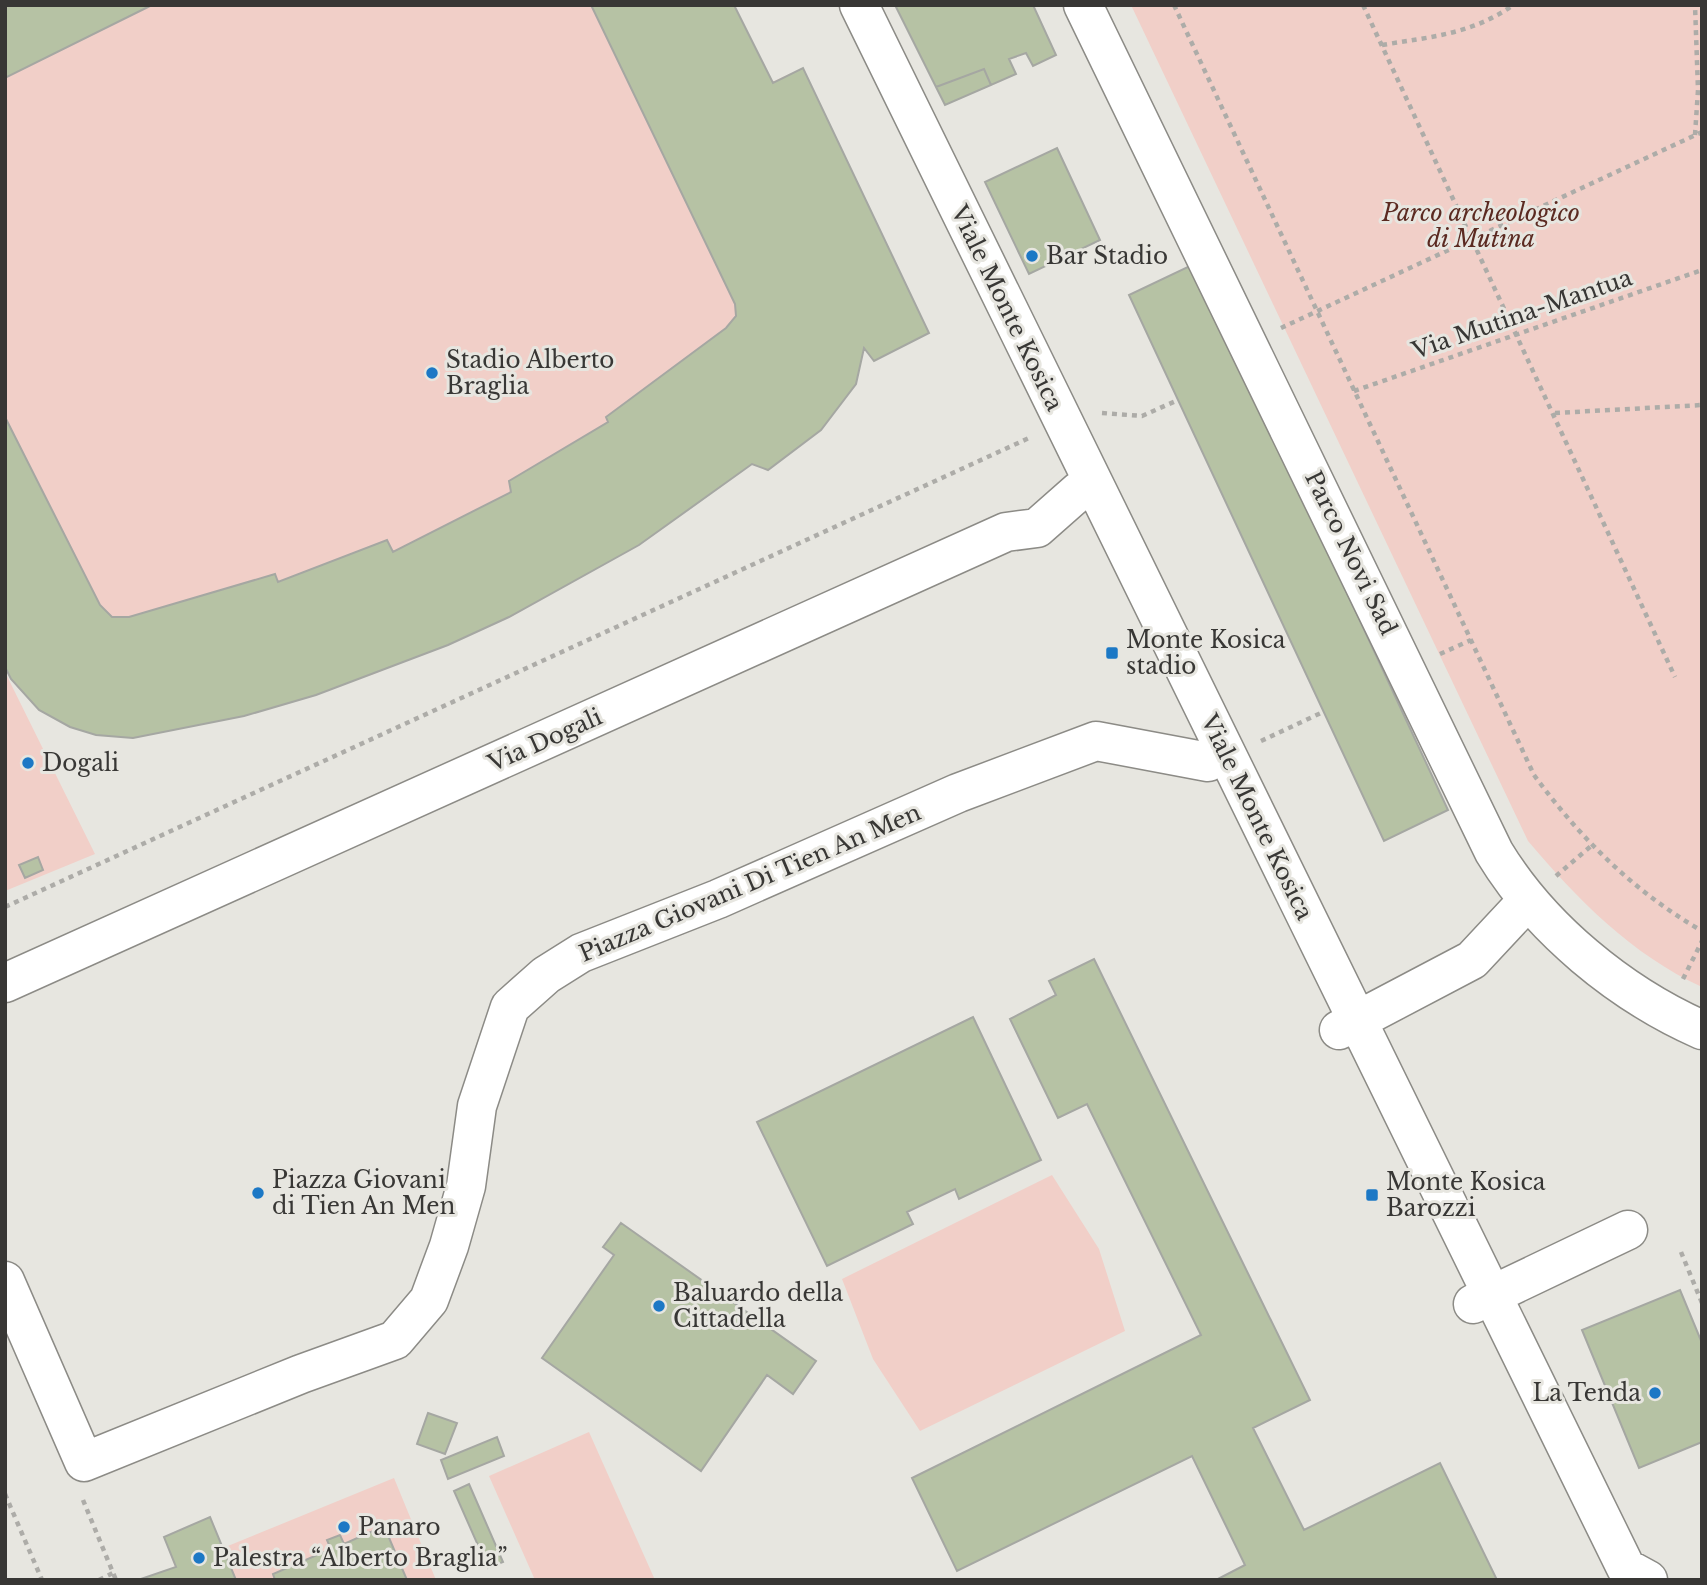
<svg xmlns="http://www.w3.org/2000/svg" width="1707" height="1585" font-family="'Libre Baskerville',serif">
  <rect width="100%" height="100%" fill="#e7e6e0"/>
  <!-- green -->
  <path fill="#f1cfc8" d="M5,5h729l38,77 31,-14 126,265 -55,28 -10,-13 -8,36 -35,46 -53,40 -17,-6 -112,81 -130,72 -135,57 -130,42 -111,22 -37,-3 -91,-68z
    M1131,5h571v982c-70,-32 -125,-88 -174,-146z
    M5,672l90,182 -90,37z
    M1052,1175l47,74 26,82 -205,100 -47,-72 -31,-80z
    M589,1432l66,148h-120l-46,-104z
    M394,1478l42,102h-298l37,-13 -11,-30 46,-20 13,31z"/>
  <!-- building -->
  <path fill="#b6c2a4" stroke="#a5a7a2" stroke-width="2" d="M5,5h147l-147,73z
    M591,5h143l39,78 30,-15 126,265 -55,28 -10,-13 -8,36 -35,46 -53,40 -16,-6 -113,81 -130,72 -61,28 -132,50 -72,21 -111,22 -37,-3 -26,-8 -31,-17 -28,-31 -6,-12v-250l95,188 12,12h17l146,-43 3,8 109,-42 6,12 118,-60 -2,-11 99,-59 -2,-5 120,-89 10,-12 -1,-12z
    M895,5h138l23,50 -23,11 -7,-13 -17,6 7,15 -25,11 -7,-16 -48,18z
    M984,69l7,16 -46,20 -9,-18z
    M1057,148l43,92 -71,34 -44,-92z
    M1194,264l254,546 -64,31 -255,-546z
    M38,857l5,13 -18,8 -6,-13z
    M1094,959l216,441 -57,28 51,102 136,-67 57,117h-281l29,-15 -53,-109 -235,115 -45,-93 289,-143 -114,-231 -29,14 -48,-99 46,-24 -7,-14z
    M973,1017l68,143 -82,39 -4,-10 -48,23 6,12 -86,42 -70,-144z
    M621,1223l195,138 -23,33 -26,-19 -66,96 -159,-113 72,-103 -11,-8z
    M1680,1290l22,53v99l-63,26 -57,-138z
    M428,1413l29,10 -12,31 -28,-10z
    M497,1437l7,19 -56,23 -7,-19z
    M469,1484l34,78 -15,6 -34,-77z
    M210,1517l26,63h-98l38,-13 -12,-30z
    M384,1526l23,54h-132l-2,-6 58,-25 -4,-9 13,-5 4,9z"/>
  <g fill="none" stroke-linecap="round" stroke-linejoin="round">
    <!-- minor casing -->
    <g stroke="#8c8b86" stroke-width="41">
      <path id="minor" d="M859,5l767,1563 22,12
        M1083,5l411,847c46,76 126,142 208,178
        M5,983l1001,-451 31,-4 42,-37
        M1339,1030l133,-70 56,-60
        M5,1281l79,181 217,-88 94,-34 34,-40 20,-54 17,-60 11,-80 33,-99 36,-32 35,-22 137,-54 240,-106 138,-52 112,21
        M1473,1304l155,-74"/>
    </g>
    <!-- path -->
    <path stroke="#adaca8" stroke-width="4.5" stroke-dasharray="5 5" stroke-linecap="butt" d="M1174,5l360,770c47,64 99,116 168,156
      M1363,5l312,672
      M1382,45c48,-8 91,-11 131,-40
      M1695,135l3,-45 -3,-85
      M1281,328l421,-196
      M1354,391l348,-121
      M1102,413l40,3 36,-16
      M1555,413l147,-8
      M1440,654l31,-14
      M1261,741l62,-29
      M1556,876l35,-30
      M5,907l1024,-469
      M1683,979l19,-38
      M1681,1252l21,51
      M5,1494l37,86
      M83,1500l33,80
      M99,1580l14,-7"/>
    <!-- minor -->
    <use href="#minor" stroke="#fff" stroke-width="38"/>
  </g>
  <!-- markers -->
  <g fill="#1c78c5" stroke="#e7e6e0" stroke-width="2.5">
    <circle cx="1032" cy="256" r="7"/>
    <circle cx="432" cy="373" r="7"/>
    <rect x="1105" y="646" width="14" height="14" rx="3.5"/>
    <circle cx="28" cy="763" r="7"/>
    <circle cx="258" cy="1193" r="7"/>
    <rect x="1365" y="1188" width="14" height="14" rx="3.5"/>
    <circle cx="659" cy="1306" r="7"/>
    <circle cx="1655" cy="1393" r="7"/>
    <circle cx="344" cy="1527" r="7"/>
    <circle cx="199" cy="1558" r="7"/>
  </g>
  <g text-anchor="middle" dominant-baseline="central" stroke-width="6" stroke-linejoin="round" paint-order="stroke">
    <!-- park labels -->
    <g font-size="23" font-style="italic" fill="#5b2a21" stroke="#e7e6e0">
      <text x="1481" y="213">Parco archeologico<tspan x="1481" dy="26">di Mutina</tspan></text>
    </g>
    <!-- poi labels -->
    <g font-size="23" fill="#383735" stroke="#e7e6e0" text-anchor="start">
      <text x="1046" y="256">Bar Stadio</text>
      <text x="446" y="360">Stadio Alberto<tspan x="446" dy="26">Braglia</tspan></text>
      <text x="1126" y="640">Monte Kosica<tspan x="1126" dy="26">stadio</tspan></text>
      <text x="42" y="763">Dogali</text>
      <text x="272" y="1180">Piazza Giovani<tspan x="272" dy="26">di Tien An Men</tspan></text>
      <text x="1386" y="1182">Monte Kosica<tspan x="1386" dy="26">Barozzi</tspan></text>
      <text x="673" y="1293">Baluardo della<tspan x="673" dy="26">Cittadella</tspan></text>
      <text x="1641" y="1393" text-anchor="end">La Tenda</text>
      <text x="358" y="1527">Panaro</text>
      <text x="213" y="1558">Palestra “Alberto Braglia”</text>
    </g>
    <!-- street labels -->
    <g font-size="23" fill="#383735" stroke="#e7e6e0">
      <text transform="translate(1007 308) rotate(64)">Viale Monte Kosica</text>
      <text transform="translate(1522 314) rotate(-19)">Via Mutina-Mantua</text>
      <text transform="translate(1351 553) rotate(64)">Parco Novi Sad</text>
      <text transform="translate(545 740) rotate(-24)">Via Dogali</text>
      <text transform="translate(1257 817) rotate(64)">Viale Monte Kosica</text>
      <text transform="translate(750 883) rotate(-23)">Piazza Giovani Di Tien An Men</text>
    </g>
  </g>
  <!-- border -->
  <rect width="1707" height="1585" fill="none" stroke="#383735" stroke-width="14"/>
</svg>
